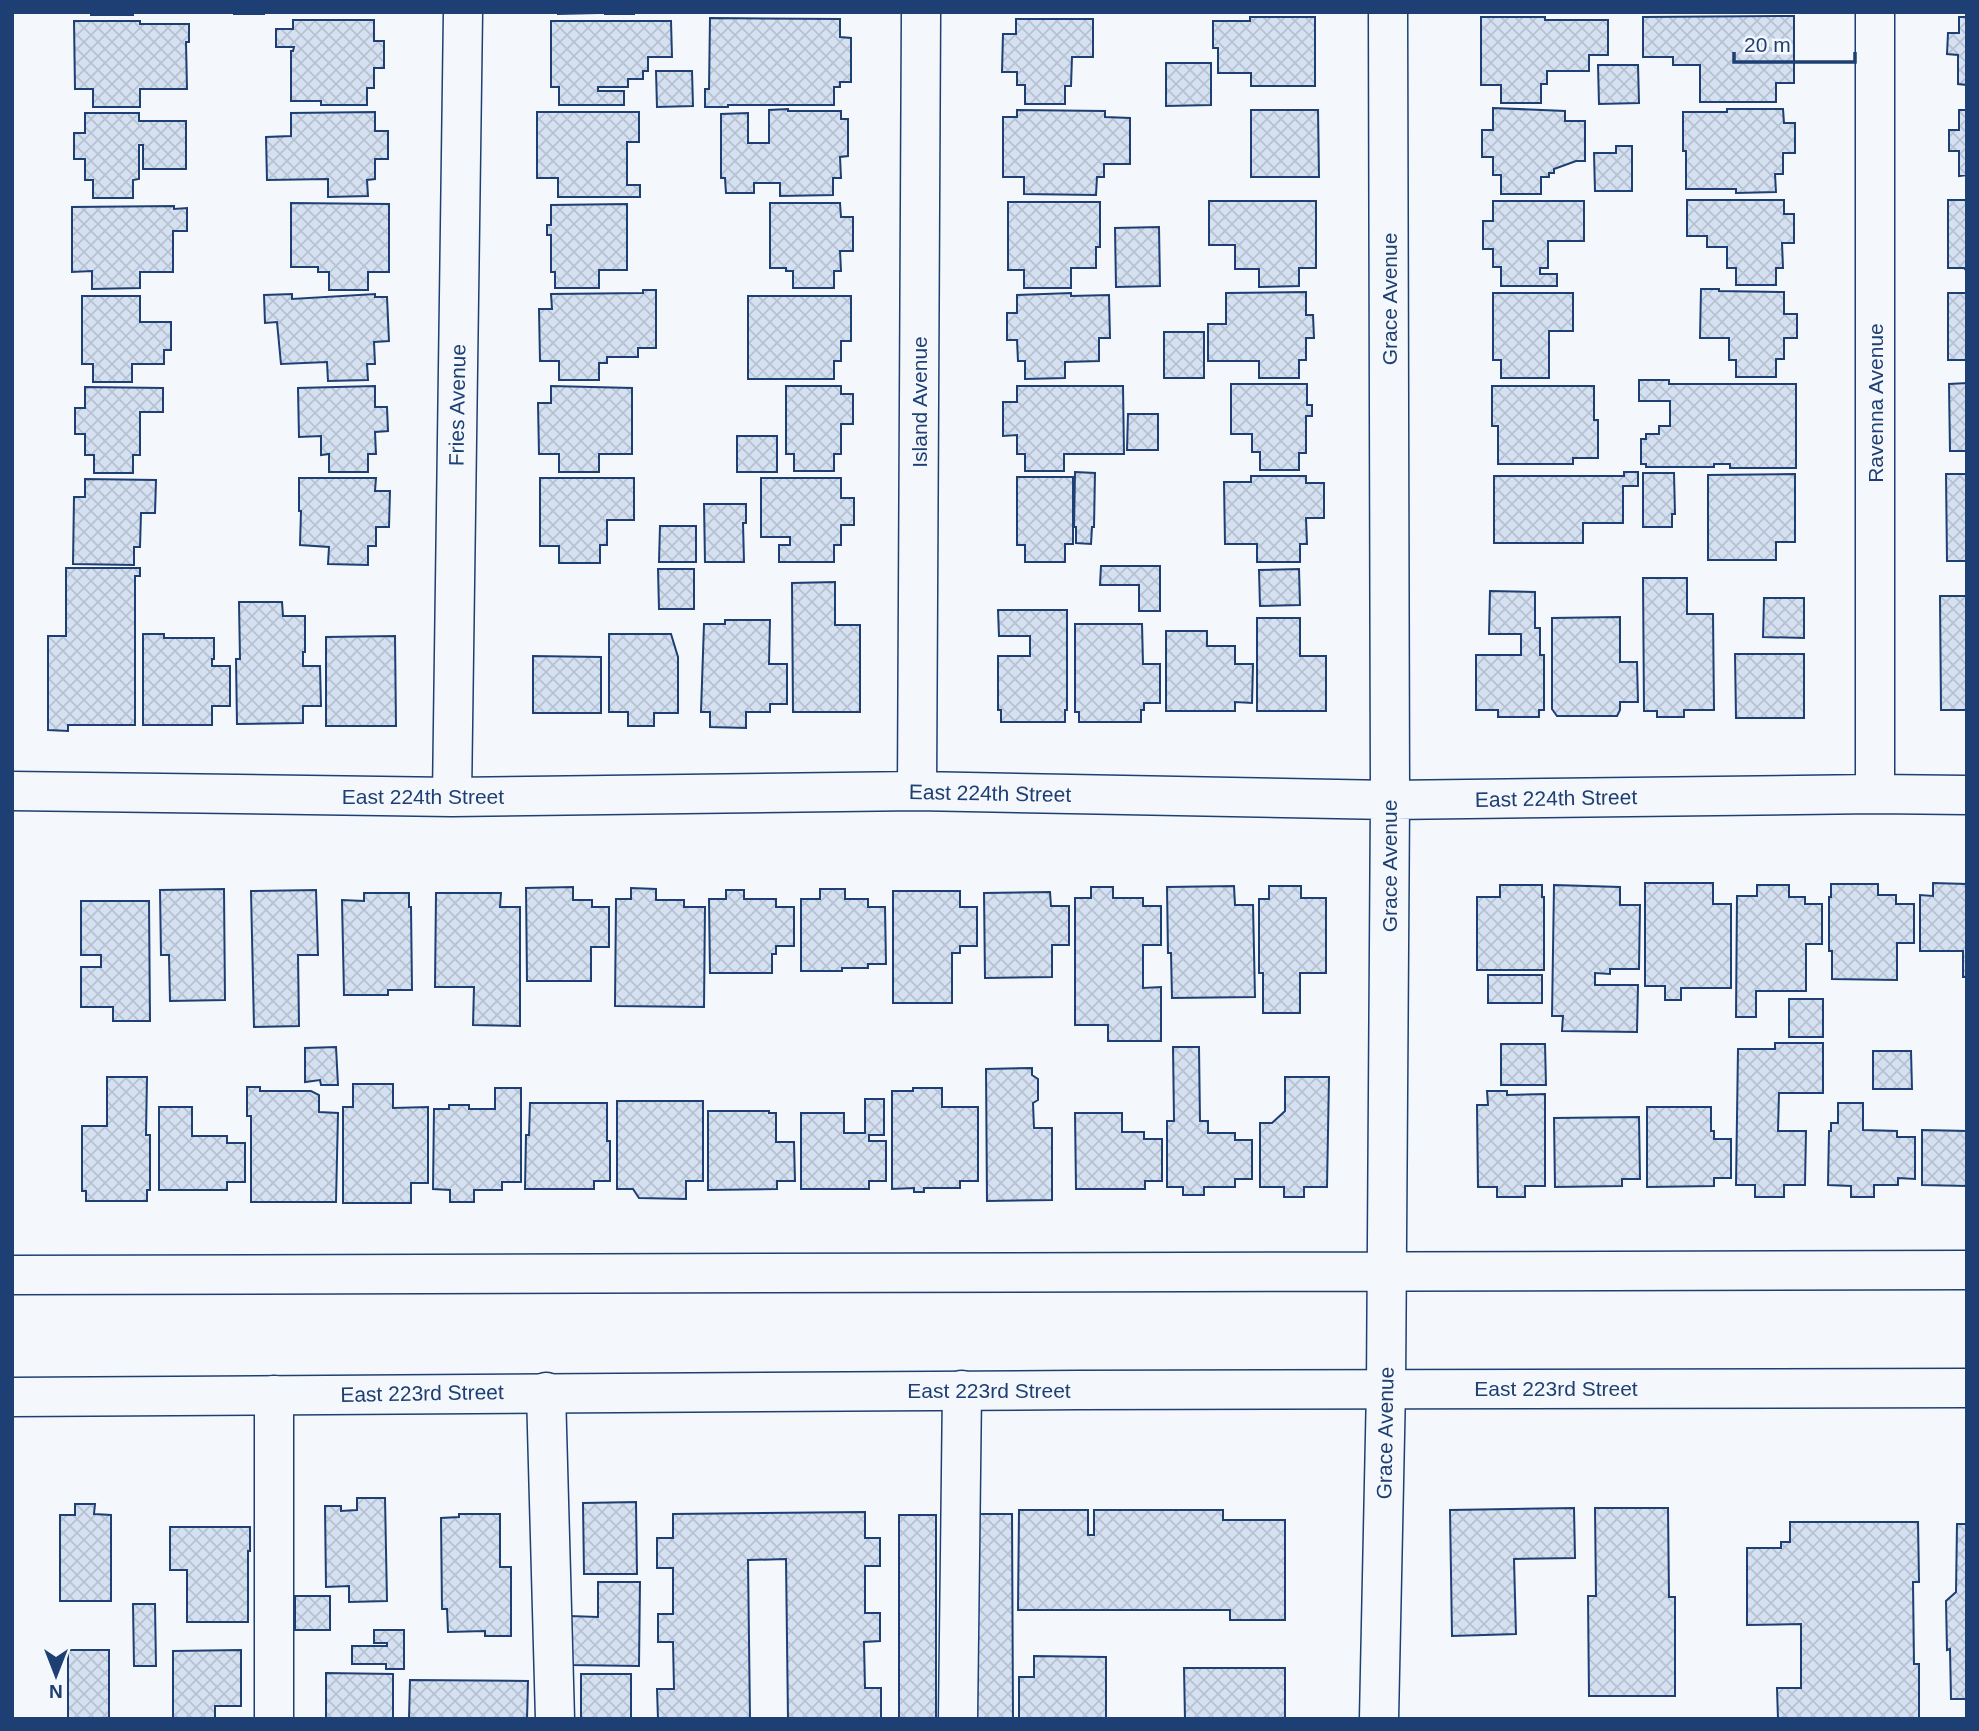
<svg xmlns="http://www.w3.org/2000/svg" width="1979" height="1731" font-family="Arial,sans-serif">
  <defs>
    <pattern id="building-cross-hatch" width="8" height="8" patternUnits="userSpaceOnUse" patternTransform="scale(1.75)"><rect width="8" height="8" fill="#d5e0f0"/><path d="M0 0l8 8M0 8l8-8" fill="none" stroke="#b6c1d1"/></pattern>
  </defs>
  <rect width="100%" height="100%" fill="#f4f7fb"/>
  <!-- building -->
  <path fill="url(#building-cross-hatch)" stroke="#1d3f73" stroke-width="2" d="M91,12h42v3h-42z
    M234,12h30v2h-30z
    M558,12h40v1l-40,1z
    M605,12h29v2h-29z
    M1024,12h135v1z
    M1794,16v67h-18v19h-76v-37h-27v-8h-30v-40z
    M1250,17h65v69h-64v-13h-33v-25h-5v-27h37z
    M1481,17h64v3h63v35h-19v16h-42v13h-6v19h-40v-18h-20z
    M1959,17h8v85v-17l-9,-1v-29l-11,-1 1,-21h11z
    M710,18l130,1v18l11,1v44h-11v5h-6v18h-106v2h-23v-18h4z
    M1016,19h77v38h-21l-1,29h-6v18h-40v-19h-8v-13h-15l1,-38h13z
    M293,20h81v21h10v27h-10v20h-7v17h-46v-4h-30v-50h2l1,-4h-18v-18h17z
    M74,21h66v3h49v18h-3l1,47h-47v18h-47v-18h-18z
    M551,21h120l1,36h-24v14h-5v8h-15v8h-30v4h26v14h-65v-18h-8z
    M1166,63h45v42l-45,1z
    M1598,65h40l1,38 -40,1z
    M656,71h36l1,35 -36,1z
    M1493,108l72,3v10h20v40h-9l-22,8v4h-5v4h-8v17h-40v-19h-8v-18h-11v-27h11z
    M788,109v2h53v8h7v37l-8,1 1,21h-8v17l-53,1v-13h-26v10h-28l-1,-15h-4v-64l27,-1v30h21v-33z
    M1727,109h56l1,14h11v30h-12v21h-8l1,18 -40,1v-4h-50v-38h-3v-39h44z
    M1017,110l88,1v6l25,1v46h-26v13h-7l-1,18 -72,-1v-17h-21v-60h14z
    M1251,110h67l1,67h-68z
    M1959,110h8v83v-18l-8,1v-25h-10v-21h10z
    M375,112v19h13v28h-13v20l-8,1 1,16 -40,1v-18l-61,1 -1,-43 25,-1v-23z
    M537,112h102v30h-12v43h13v12h-82v-19h-21z
    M85,113h54v8h47v48h-43v-24h-4v34l-6,1v18h-40v-18h-8v-21h-11v-26h11z
    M1616,146h16v45h-37l-1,-38h22z
    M1687,200h97v14h10v29h-12l1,25h-7v17h-40v-17h-9v-21h-20v-11h-20z
    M1948,200h19v86v-15l-3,-3h-16z
    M1209,201h107v67h-17v18l-40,1v-18h-24v-24h-26z
    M1493,201h91v40h-36v27h-8v6h17v12h-56v-19h-8v-18h-10v-28h10z
    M1008,202h92v45h-4v21h-25v20h-47v-18h-16z
    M291,203l98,1v68h-21v18h-39v-18h-11v-5h-27z
    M770,203h70l1,14h12v34h-13l1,20h-7v17h-41v-17h-7v-3h-16z
    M627,204v66h-28v18h-44v-16h-4v-37h-4v-10h4v-20z
    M174,206v3l13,-1v23h-14v41h-33v16l-48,1v-18l-20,1v-65z
    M1159,227l1,59 -44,1 -1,-59z
    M1701,289h18v2l65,1v22h13v24h-13v21h-8v18h-40v-17h-7v-22h-29z
    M643,290h13v58h-18v9h-31v6h-8v17h-40v-19h-19l-1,-52h13l-1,-15 92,-1z
    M1306,292v23h7l1,23h-8v22h-7v18h-40v-17h-51v-37h18v-31z
    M1071,293v3l38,-1 1,43h-11v23l-34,1v16l-40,1v-18h-7l-1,-21h-10v-27h10v-18z
    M1493,293h80v38h-24v47h-48v-18h-8z
    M1948,293h19v85v-18h-19z
    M292,294v5l83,-5v3h12l2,44 -15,1 1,22h-8l1,16 -40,1 -1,-19 -46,2 -4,-42 -12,1 -1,-28z
    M82,296h58v26h31v28h-7v14h-32v18h-39v-18h-11z
    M748,296h103v45h-10v20h-7v18h-86z
    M1164,332h40v46h-40z
    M1639,380h30v4h127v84h-66v-4h-16v3h-68v-3h-5v-25h5v-5h13v-8h11v-25h-31z
    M1967,383v88h-1v-20h-16l-1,-67z
    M1231,384h76v21h5v11h-6v37h-7v17h-39v-18h-8v-18h-21z
    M375,386v21h12l1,24 -13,1 1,22h-8v18h-39v-18l-8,1v-19l-22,1 -1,-49z
    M551,386l81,2v66h-33v18h-40v-18h-20l-1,-51h13z
    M786,386h55v8h12v30h-12v30h-7v17h-40v-17h-8z
    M1017,386h106l1,68h-60v17h-39v-17h-8v-19l-14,1v-34h14z
    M1492,386h102v34h4v38h-25v6h-75v-38h-6z
    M85,387l78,1v24h-23v43h-7v18h-39v-18h-9v-21h-10v-26h10z
    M1128,414h30v36h-31z
    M737,436h40v36h-40z
    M1075,472l20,1 -1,54h-2l-1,17 -15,-1v-16h-2z
    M1624,472h14v14h-15v37h-40v20h-89v-67h130z
    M1643,473h31l1,41h-3v13h-29z
    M1795,474v68h-19v18h-68v-85z
    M1946,474h21v87h-20z
    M1251,476h55v7h18v35h-18l1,26h-7v18h-43v-18h-32l-1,-62h27z
    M1017,477h56v67h-8v18h-40v-17h-8z
    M299,478h77l-1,13h15l-1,36h-13v19h-8v19l-40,-1 1,-17 -29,-2 1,-34h-2z
    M540,478h94v42h-27v25h-7v18h-41v-17h-19z
    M761,478h80v20h13v27h-13v20h-7v17h-55v-17h11v-8h-29z
    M85,479l71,1 -1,33h-14l-1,34h-6v18l-61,-1 1,-67h11z
    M704,504h42v19h-3l1,39h-39z
    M660,526h36v36h-37z
    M1101,566h59v45h-21v-26h-39z
    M66,568h74v8h-5v149h-67v6l-20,-1v-94h18z
    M658,569h36v40h-35z
    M1299,569l1,36 -40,1 -1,-36z
    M1643,578h44v36h26l1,96h-30v7h-27v-6h-13z
    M835,582v43h25v87h-67l-1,-129z
    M1490,591l45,1v36h5v27h4v55h-5v7h-41v-7h-22v-55h45v-21h-32z
    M1940,596h27v114h-26z
    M1764,598h40v40l-41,-1z
    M239,602h43l1,14h22v36h-2v14h17l1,40h-18v17l-66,1 -1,-65h4z
    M998,610h69v100h-2v12h-64v-12h-3v-54h32v-20h-31z
    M1620,617v45h17l1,40h-18v8l-3,6h-60l-5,-7v-91z
    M1257,618h43v38h26v55h-69z
    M725,620h45l-1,44h18v40h-17v8h-24v16l-36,-1v-15h-9l3,-88h21z
    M1075,624h67l1,40h17v39h-16v7h-3v12h-62v-10h-4z
    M1166,631h41v15h28v18h18l-1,39 -17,-1v9h-69z
    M143,634h21v4h50v21h-2v7h18v40h-18v19h-69z
    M609,634h62l7,23v56h-24v13h-26v-14h-19z
    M395,636l1,90h-70v-89z
    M1735,654h69v64h-68z
    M533,656l68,1v56h-68z
    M1645,883h68v21h18v84h-50v12h-16v-14h-20z
    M1933,883l34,1v93h-4v-26h-43v-56l13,1z
    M1831,884h47v11h18v9h18v39h-17v37l-65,-1v-28h-3v-54h2z
    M1500,885h42v12h2v73h-67v-73h23z
    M1554,885l66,2v18h20l-1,64h-29v5l-15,-1v12h43l-1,47 -75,-1 1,-15h-11z
    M1757,885h32v12h16v7h17v40h-16v47h-50v26h-20l1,-121h20z
    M1234,886l1,19h18l2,92 -83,1 -1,-45h-3l-1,-66z
    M1269,886h32v12h25v75h-26v40h-37v-40h-4v-74h10z
    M573,887v13h19v7h17v40h-18v34h-64l-1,-93z
    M1091,887h22v11h30v8h18v39h-18v43l18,-1v54h-53v-16h-33v-127h16z
    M631,888l25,1v11h28v7h21l-1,100 -89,-1 1,-107h15z
    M224,889l1,111 -55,1 -1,-46h-8l-1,-65z
    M820,889h25v10h23v8h17l1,57h-18v4h-26v3h-41v-72h19z
    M316,890l2,65h-20l1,71 -45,1 -3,-136z
    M726,890h18v9h32v8h18v39h-18v8h-4v19h-62l-1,-74h17z
    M893,891h67v16h17v39h-17v7h-8v50h-59z
    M1050,892l1,14h18v39h-17v32l-67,1 -1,-85z
    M364,893h45v14h2l1,83h-24v5h-44l-2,-95 22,1z
    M436,893h65l-1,14h20v119l-47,-1 1,-38h-39z
    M81,901h68l1,120h-37v-14h-32v-40h20v-12h-20z
    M1488,975h54v28h-54z
    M1789,999h34v38h-34z
    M1775,1043h48v50h-44l-1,38h28l-1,54h-21v12h-29v-12h-19l2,-136h37z
    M1501,1044h44l1,41h-45z
    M336,1047l2,38h-17l-1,-5 -15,2v-34z
    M1173,1047h26l1,74h8v12h27v7h17v39h-17v8h-31v8h-21v-8h-16v-66h7z
    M1873,1051h38l1,38h-39z
    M1032,1068v7l6,4v21l-5,3 1,25h18v72l-65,1 -1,-132z
    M107,1077h40l-1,58h4v55h-3v11h-61v-10h-4v-65h25z
    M1285,1077h44l-2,110h-23v10h-20v-10h-24v-64h12l13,-12z
    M353,1084h40v24l35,-1v76h-17v20h-68v-96h10z
    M247,1087h13v4h51l8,4v17l19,1 -2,89h-85v-86h-4z
    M495,1088h26v94h-19v8h-28v12h-24v-12l-17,-1 1,-80h15v-4h20v4h26z
    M913,1088h29v19h36v74h-18v7h-36v4h-10v-4l-22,1v-98h21z
    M1487,1091h20v4l38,-1v92h-20v11h-28v-10h-19l-1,-82h11z
    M865,1099h19v36h-15v6h17v40h-17v8h-68v-76h43v20h21z
    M617,1101h86v80h-17v18l-47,-1 -6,-9h-16z
    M530,1103h77v38h3v40h-16v8h-69l1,-54h3z
    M1838,1103h25v27l34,1v6h18v42l-17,-1v7h-24v12h-23v-11l-23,-1 1,-54h2v-8h7z
    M159,1107h33v29h35v7h18v39h-18v8h-68z
    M1647,1107h64v24h3v8h17v39h-17v8l-67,1z
    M708,1111h61v2h7v29h18l1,39h-18v8l-69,1z
    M1075,1113h47v19h22v7h18v42h-17v8h-69z
    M1639,1117l1,62h-18v7l-67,1 -1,-69z
    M1922,1130l45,1v55l-45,-1z
    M357,1498h28l2,103 -38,1v-16l-23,1 -1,-81h16v5l16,-1z
    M636,1502l1,72h-53l-1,-71z
    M75,1504h20l-1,10 17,1v86h-51v-86h15z
    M1574,1508l1,50 -61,1 2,75 -64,2 -2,-126z
    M1595,1508h73l1,89h6v99h-86l-1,-100h8z
    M1019,1510h69v25h6v-25h129v10h62v100h-55v-10h-212z
    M865,1512v26h15v28h-15v47h15v28l-16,1 1,46h16v30l-93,1 -2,-160 -38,1 2,159h-92l-1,-30h17l-1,-47h-15v-28h15v-46h-16v-30h16v-24z
    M459,1514h41v53h11v69h-26v-5l-37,1 -1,-23h-5l-1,-91 18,-1z
    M976,1514h36l1,205h-36z
    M899,1515h37v204h-37z
    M1790,1522h128l1,60h-6l1,82h5v55h-141l-1,-31h24v-64l-54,1v-77h34v-6h9z
    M1957,1524h10v175h-16l-1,-50 -3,1 -1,-49 10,-9z
    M170,1527h80v24h-2v71h-61v-52h-17z
    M598,1582h42l-1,84 -69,-1v-49l28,1z
    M295,1596h35v34h-35z
    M133,1604h22l1,62h-22z
    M374,1630h30v39h-18v-5h-34v-18h35v-3h-13z
    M68,1650h41v69h-41z
    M241,1650v56h-26v13h-42v-68z
    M1034,1656l72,1v62h-87v-42h15z
    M1184,1668h101v51h-100z
    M326,1673l67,1v45h-67z
    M581,1674h50v45h-50z
    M410,1680l118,1 -1,38h-118z"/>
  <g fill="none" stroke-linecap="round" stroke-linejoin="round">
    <!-- minor casing -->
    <g stroke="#1d3f73" stroke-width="41">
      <path id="minor" d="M1875,12v782
        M12,791l440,6 465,-6 473,9 485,-6 92,1
        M917,791l4,-779
        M452,797l11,-785
        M12,1275l1955,-5
        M546,1392l9,327
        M274,1719v-324
        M958,1719l4,-329
        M1379,1719l7,-331 4,-588 -2,-788"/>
    </g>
    <!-- major casing -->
    <g stroke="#1d3f73" stroke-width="41">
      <path id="major" d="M12,1397l1066,-7 889,-2"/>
    </g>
    <!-- minor -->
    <use href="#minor" stroke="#f4f7fb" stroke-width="38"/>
    <!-- major -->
    <use href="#major" stroke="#f4f7fb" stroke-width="38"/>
  </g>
  <g text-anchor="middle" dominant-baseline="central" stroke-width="5" stroke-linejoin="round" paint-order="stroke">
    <!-- street labels -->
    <g font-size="21" fill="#1d3f73" stroke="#f4f7fb">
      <text transform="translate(1389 299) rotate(-90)">Grace Avenue</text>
      <text transform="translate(919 402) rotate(-90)">Island Avenue</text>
      <text transform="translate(1875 403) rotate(-90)">Ravenna Avenue</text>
      <text transform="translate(457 405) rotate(-89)">Fries Avenue</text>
      <text transform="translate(990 793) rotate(1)">East 224th Street</text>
      <text x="423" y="796">East 224th Street</text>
      <text transform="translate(1556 798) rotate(-1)">East 224th Street</text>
      <text transform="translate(1389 866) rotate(-90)">Grace Avenue</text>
      <text x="1556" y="1388">East 223rd Street</text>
      <text x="989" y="1390">East 223rd Street</text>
      <text transform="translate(422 1393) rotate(-1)">East 223rd Street</text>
      <text transform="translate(1385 1433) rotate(-89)">Grace Avenue</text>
    </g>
  </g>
  <!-- border -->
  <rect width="1979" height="1731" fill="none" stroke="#1d3f73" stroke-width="28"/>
  <!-- north arrow -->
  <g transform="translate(56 1675) rotate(180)" stroke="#f4f7fb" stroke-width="5" paint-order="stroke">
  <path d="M0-5L12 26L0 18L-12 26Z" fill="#1d3f73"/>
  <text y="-10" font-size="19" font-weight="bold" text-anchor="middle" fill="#1d3f73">N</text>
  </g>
  <!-- scale -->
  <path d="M1734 52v10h121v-10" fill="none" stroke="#1d3f73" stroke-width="3.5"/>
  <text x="1744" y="52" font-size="21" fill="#1d3f73" stroke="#f4f7fb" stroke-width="5" paint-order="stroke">20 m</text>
</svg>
